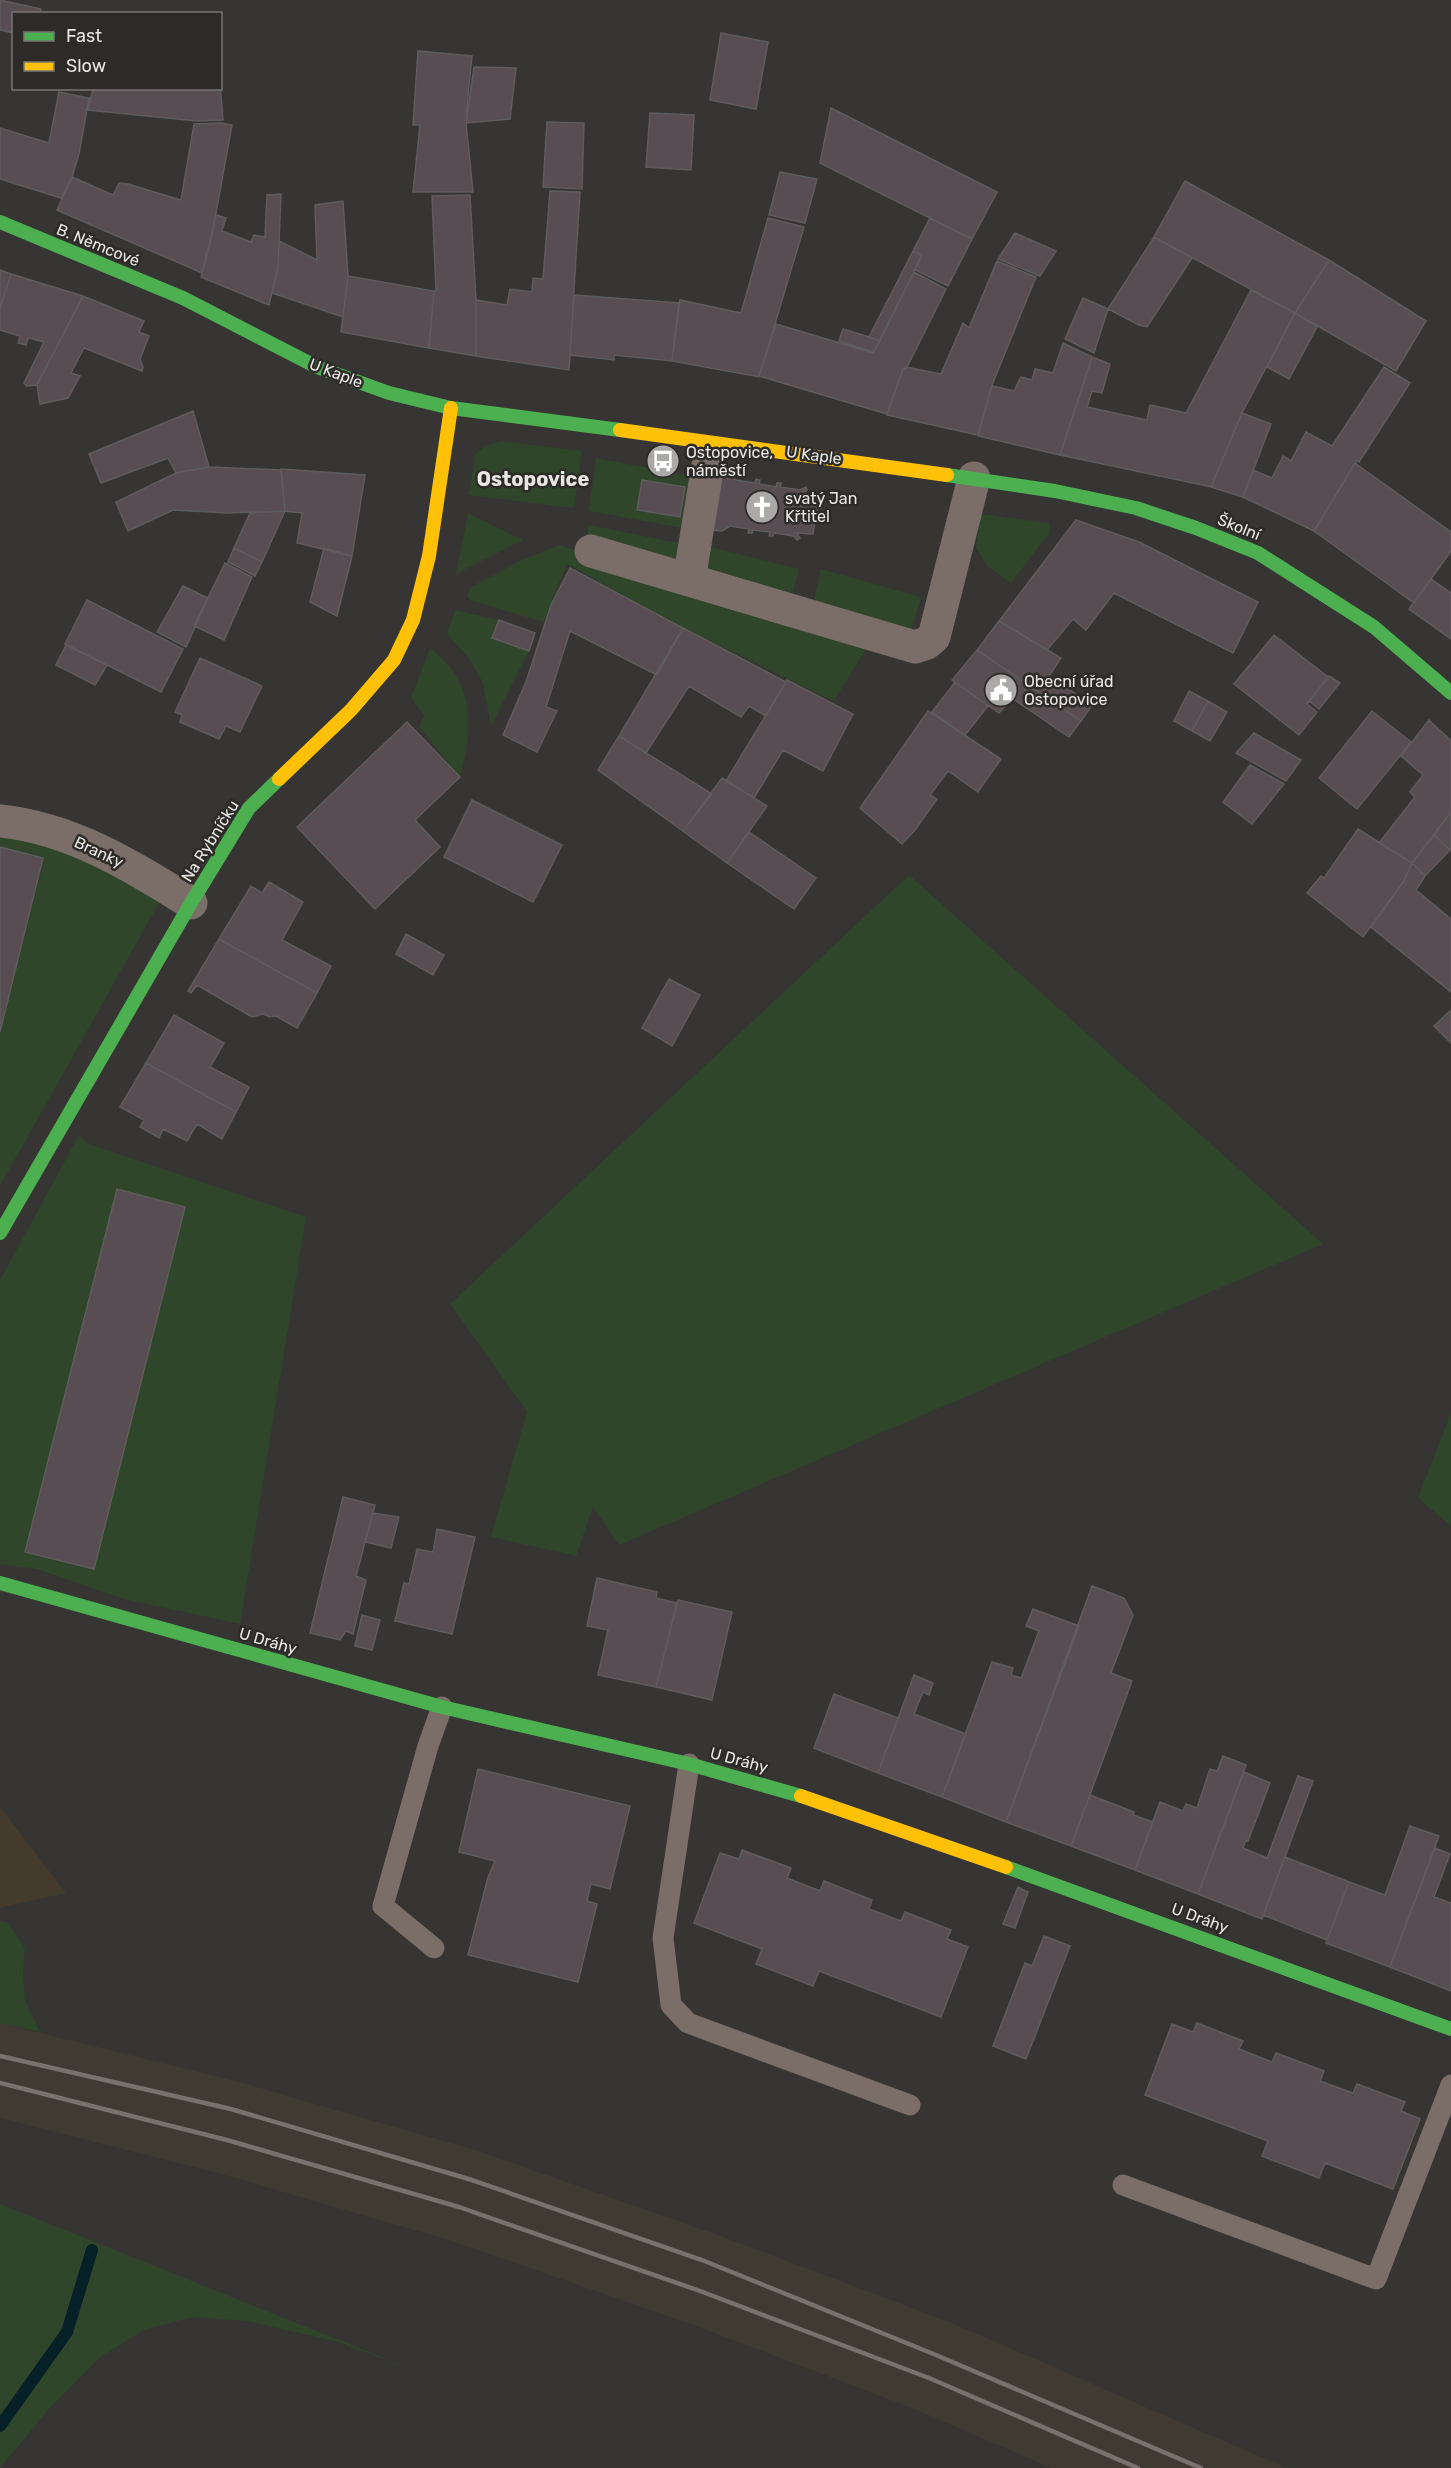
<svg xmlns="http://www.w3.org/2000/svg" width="1451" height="2468" font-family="Rubik,sans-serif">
  <rect width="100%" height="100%" fill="#363533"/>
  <!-- built -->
  <path fill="#3f3b33" d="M0,2023l243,60 235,68 243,85 231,87 334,145h-234l-135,-58 -229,-87 -239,-83 -231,-67 -218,-55z"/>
  <!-- industrial -->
  <path fill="#443b2c" d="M0,1807l66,86 -66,15z"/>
  <!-- green -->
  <path fill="#2f462a" d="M501,441l81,10 -8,57 -105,-13 6,-40 10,-9z
    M596,458l100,19 -8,52 -99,-18z
    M468,513l55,27 -67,34 12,-60z
    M980,514l69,9v10l-38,50 -24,-17 -11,-18z
    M589,525l99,20 -7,27 -95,-32z
    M560,545l143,52 164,50 -33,54 -151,-73 -116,-64 -24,58 -73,-22 -3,-5 4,-8 49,-26z
    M710,547l89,22 -10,39 -86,-29z
    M821,569l100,28 -14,48 -96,-30z
    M455,610l44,10 -7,18 37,13 -38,75 -8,-43 -14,-25 -22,-24z
    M430,648c46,34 43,79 30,129l-41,-50 5,-12 -13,-17z
    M0,833l57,13 83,40 19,17 -159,283v-154l44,-171 -1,-3 -43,-11z
    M909,875l414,369 -704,301 -26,-38 -17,49 -85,-19 36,-125 -77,-108z
    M79,1135l10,9 217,73 -66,407 -116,-25 -87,-30 -37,-5v-284z
    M1451,1413v113l-33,-28z
    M0,1921l7,1 18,26 -2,25 2,27 15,32 -40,-9z
    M0,2204l426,171 -87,-33 -91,-21 -56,-4 -48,13 -45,28 -51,52 -48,58z"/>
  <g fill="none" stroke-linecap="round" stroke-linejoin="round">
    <!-- stream -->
    <path stroke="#052027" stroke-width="12" d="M0,2426l67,-94 25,-82"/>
  </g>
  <!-- building -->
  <path fill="#584d52" stroke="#5e5c5c" stroke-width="1.5" d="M0,0l41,9 -1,5h-26v19l-14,-3z
    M721,33l47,9 -12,67 -46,-9z
    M418,51l54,5 -6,59 2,1 -2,7 7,69h-60l7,-67h-7z
    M474,67l42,1 -6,51 -44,4z
    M220,82l3,38 -26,1 -109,-11 5,-22h127z
    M59,92l30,6 -10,56 -7,23 -11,21 -61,-19v-51l49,15z
    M831,108l166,84 -25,47 -152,-76z
    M650,113l44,2 -3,55 -45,-3z
    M547,122l37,1 -2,66 -39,-2z
    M221,123l11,2 -21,115 -9,33 -145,-63 15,-33 41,18 6,-12 9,1 53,16 13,-76z
    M780,172l37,7 -12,44 -36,-8z
    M1185,181l144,79 -34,53 -141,-76z
    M550,191l30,1 -11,178 -93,-14v-56l31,5 3,-16 22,3 1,-14 10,1z
    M281,194l-3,73 -9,38 -68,-28 15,-62 10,3 -4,13 29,11 3,-7 11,2 2,-42z
    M470,195l6,105v56l-47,-8 5,-57h2l-4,-95z
    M343,201l5,75 -5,41 -71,-24 6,-26 1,-26 38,19 -2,-55z
    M768,218l36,9 -45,150 -87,-16 8,-61 61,13z
    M930,218l42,21 -24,47 -33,-16 7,-15 -9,-4z
    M1015,233l41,18 -16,25 -42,-17z
    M1154,237l38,21 -45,69 -8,-2 -31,-16z
    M913,251l9,4 -42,86 -11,-4z
    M1329,260l97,61 -30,50 -101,-58z
    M997,261l39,16 -44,108 -14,50 -91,-20 16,-46 3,-2 35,7 22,-51 6,5z
    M0,270l11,4 -11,34z
    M914,272l32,17 -40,80h-3l-16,45 -128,-38 17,-52 97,29z
    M11,274l72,22 -46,89 -11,1 -2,-3 20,-41 -16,-4 -2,7 -8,-2 2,-7 -20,-6v-22z
    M348,276l86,15 -5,57 -88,-16z
    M1251,290l44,23 -53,100 -31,74 -151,-32 32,-98 18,7 -8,29 -10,-2 -5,16 60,13 3,-15 36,8z
    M574,295l105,8 -7,58 -58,-6v5l-44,-5z
    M83,296l61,25 -5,11 10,4 -9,23 3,8 -1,4 -58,-23 -13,25 9,3 -12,22 -28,6 -3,-19z
    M1083,298l25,11 -14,44 -29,-14z
    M1295,313l22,14 -28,52 -22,-12z
    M843,329l26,8 11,4 -6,11 -35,-11z
    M1063,343l29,14 -32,98 -82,-19 14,-50 22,5 7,-14 11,3 3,-11 18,4z
    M1384,367l26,16 -51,79 -2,-2 -43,71 -71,-34 10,-27 19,8 11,-22 8,5 15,-29 26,14z
    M193,411l16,56 -33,6 -8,-15 -67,25 -12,-29z
    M1242,413l29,11 -28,73 -32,-10z
    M1355,463l96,69v19l-37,52 -100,-72z
    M209,467l72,3 4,41 -58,2 -54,-3 -45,21 -12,-29 60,-29z
    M281,469l84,6 -13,81 -55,-13 5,-30 -17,-2z
    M722,476h9l5,4 19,3 1,-4 4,1 -1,4 17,3 1,-4h4l-1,4 20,3 6,-3 1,3 -4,4 16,4 -2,13 -6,-1 -2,10 6,1 -2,13 -16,-1 3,5 -3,2 -3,-4 -20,-3 -1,3h-4l1,-4 -17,-2 -1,3h-4l1,-4 -19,-3 -8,5 -11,-1z
    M642,480l43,7 -5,30 -43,-7z
    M285,511l-23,51 -28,-14 16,-35z
    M1076,520l63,22 119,60 -25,51 -119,-60 -28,37 -13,-11 -26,31 -48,-29z
    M234,548l28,14 -7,14 -27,-14z
    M324,548l28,8 -15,60 -27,-14z
    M225,563l27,14 -28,63 -30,-14z
    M570,568l113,60 -26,47 -87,-44 -24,76 11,4 -20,41 -34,-17 23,-53 25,-77z
    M1431,579l20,14v46l-42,-30z
    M183,586l25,12 -22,49 -29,-15z
    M87,600l96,49 -22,43 -96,-48z
    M499,620l36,13 -6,18 -37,-13z
    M999,621l62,37 -12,18 43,29 -11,16 -104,-71z
    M683,628l103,54 -20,34 -17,-10 -8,11 -52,-31 -43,67 -27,-17z
    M1274,635l54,42 -21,27 10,8 -18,23 -65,-51z
    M66,645l41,20 -12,20 -39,-20z
    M977,650l104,71 -12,16 -57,-39 -13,15 -47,-33z
    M200,658l62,28 -22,46 -14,-6 -7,13 -39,-17 2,-7 -7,-3z
    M1329,676l11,7 -21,26 -10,-8z
    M787,680l66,34 -30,57 -40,-21 -29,48 -28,-17z
    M955,682l33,24 -23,29 -33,-23z
    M1189,691l19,10 -16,30 -18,-10z
    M1208,701l19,11 -17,29 -18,-10z
    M928,711l73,48 -23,33 -30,-21 -18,24 7,4 -22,31 -13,14 -42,-36z
    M1372,711l39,31 -54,67 -38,-31z
    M1429,720l22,21v71l-39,51 -33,-20 36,-46 -5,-5 13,-17 -22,-19z
    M407,722l53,55 -45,43 25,27 -65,62 -78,-82z
    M1254,733l47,27 -15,21 -50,-28z
    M619,736l93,58 -29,37 -85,-61z
    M1250,765l34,19 -32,40 -29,-22z
    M722,778l45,28 -40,57 -44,-32z
    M472,800l90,45 -29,57 -89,-45z
    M1451,812v36l-1,2 -16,-15z
    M1358,829l54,34 -8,18 -41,56 -56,-44 14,-17 3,2z
    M749,832l67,46 -22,31 -67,-46z
    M1434,835l16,15 -25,26 -13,-13z
    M0,847l43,11 -43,174z
    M1412,863l13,13 -9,14 35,29v73l-80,-65 33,-46z
    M269,882l34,20 -21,38 49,26 -14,27 -98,-54 32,-53 11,7z
    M406,934l38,21 -11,20 -37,-21z
    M219,939l98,54 -20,35 -21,-12 -6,1 -7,-3 -11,3 -55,-32 -6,8 -3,-2z
    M669,979l31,16 -28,51 -30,-18z
    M1451,1010v33l-17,-17z
    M174,1015l50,28 -14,24 39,20 -13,25 -90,-49z
    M146,1063l90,49 -14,27 -25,-15 -10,17 -24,-12 -4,9 -19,-11 4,-7 -24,-13z
    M117,1189l68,18 -91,362 -69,-17z
    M343,1497l32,8 -19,71 10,4 -13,54 -7,-3 -6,9 -30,-7z
    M373,1513l26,4 -8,31 -26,-6z
    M437,1529l38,8 -23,97 -57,-13 9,-38 5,1 8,-35 16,3z
    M597,1578l60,14 -1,6 21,5 -21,84 -58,-12 10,-45 -21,-4z
    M1092,1586l32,12 9,17 -22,58 21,8 -61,165 -65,-24z
    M678,1600l54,12 -20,88 -56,-13z
    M1033,1609l46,17 -73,196 -64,-25 50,-135 21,6 -2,7 10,3 18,-47 -13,-5z
    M362,1615l18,5 -8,30 -17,-4z
    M914,1675l19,8 -4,12 -6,-3 -9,22 52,20 -24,63 -64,-24z
    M834,1694l64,24 -20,55 -64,-25z
    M1223,1756l23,9 -48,129 -63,-24 25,-68 23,9 3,-7 11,4 13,-39 7,2z
    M478,1769l152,37 -20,83 -19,-5 -4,17 10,3 -19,78 -110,-27 20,-78 7,-16 -36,-9z
    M1244,1772l26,11 -22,58 -2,-1 -3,8 24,10 31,-82 15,5 -51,138 -64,-25z
    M1090,1795l44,17 -1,3 20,7 -18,48 -64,-24z
    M1410,1826l29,10 -49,131 -64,-24 23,-61 36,13z
    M1435,1848l15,6 -16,43 17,6v88l-61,-24z
    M742,1850l49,18 -4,10 33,13 4,-10 48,19 -3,9 32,12 4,-9 46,18 -4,9 21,8 -27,70 -122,-46 -6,15 -57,-22 6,-15 -68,-26 26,-70 19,6z
    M1285,1857l64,25 -22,58 -64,-25z
    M1018,1887l10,5 -13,36 -12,-4z
    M1044,1936l26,10 -44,113 -33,-13 32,-83 7,3z
    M1197,2023l46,18 -4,8 33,13 4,-9 48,18 -4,10 33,12 4,-9 48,18 -4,9 19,8 -27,70 -68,-26 -6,15 -57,-22 6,-15 -123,-46 27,-71 21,8z"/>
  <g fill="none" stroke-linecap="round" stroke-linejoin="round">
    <!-- lane -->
    <path stroke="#7b6d68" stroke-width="21" d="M689,1764l-26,174 8,67 17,18 222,82
      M434,1948l-51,-42 45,-160 14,-39
      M1123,2185l253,94 75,-194"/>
    <!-- street -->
    <path stroke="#7b6d68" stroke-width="33" d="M591,551l324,96 12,-4 7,-6 40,-159
      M689,580l19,-115
      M0,821c70,7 133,45 191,82"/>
    <!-- fast -->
    <path stroke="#4caf50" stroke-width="14" d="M0,222l183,76 134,69 72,26 62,15 169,22
      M947,475l108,16 81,17 60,20 62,25 116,74 77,66
      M0,1233l191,-330 58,-95 30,-29
      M0,1583l442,124 247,57 112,32
      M1006,1867l445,162"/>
    <!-- slow -->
    <path stroke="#ffc107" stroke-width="14" d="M620,430l327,45
      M279,779l72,-69 43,-50 19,-40 16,-64 22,-148
      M801,1796l205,71"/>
    <!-- rail -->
    <path stroke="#7a716e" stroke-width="4.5" d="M0,2056l231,53 241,71 230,80 234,95 265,113
      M0,2083l227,57 232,67 241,84 229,87 209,90"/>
  </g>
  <!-- icons -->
  <defs>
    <g id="bus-disc" transform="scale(1.725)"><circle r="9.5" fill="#aaa9a7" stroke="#2d2b28"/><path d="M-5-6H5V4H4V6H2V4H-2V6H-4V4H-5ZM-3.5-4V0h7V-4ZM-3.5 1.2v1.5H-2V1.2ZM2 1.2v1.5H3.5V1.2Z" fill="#fff"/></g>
    <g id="church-disc" transform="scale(1.725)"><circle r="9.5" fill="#aaa9a7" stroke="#2d2b28"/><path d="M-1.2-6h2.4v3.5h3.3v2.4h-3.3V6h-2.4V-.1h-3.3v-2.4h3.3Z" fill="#fff"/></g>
    <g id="civic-disc" transform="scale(1.725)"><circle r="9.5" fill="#aaa9a7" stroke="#2d2b28"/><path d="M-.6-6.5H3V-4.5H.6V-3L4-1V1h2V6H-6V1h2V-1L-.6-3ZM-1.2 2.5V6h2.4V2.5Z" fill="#fff"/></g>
  </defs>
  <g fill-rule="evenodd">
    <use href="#bus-disc" x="663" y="461"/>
    <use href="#church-disc" x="762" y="507"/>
    <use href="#civic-disc" x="1001" y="690"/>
  </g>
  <g text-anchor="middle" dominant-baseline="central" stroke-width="5" stroke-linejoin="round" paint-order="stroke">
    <!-- street labels -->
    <g font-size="16" fill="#e8e7e5" stroke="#2d2b28">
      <text transform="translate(98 245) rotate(22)">B. Němcové</text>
      <text transform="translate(336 373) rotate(21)">U Kaple</text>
      <text transform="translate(814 455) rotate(8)">U Kaple</text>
      <text transform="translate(1239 527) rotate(22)">Školní</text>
      <text transform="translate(210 841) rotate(-58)">Na Rybníčku</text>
      <text transform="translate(99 852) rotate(25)">Branky</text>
      <text transform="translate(268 1641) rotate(16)">U Dráhy</text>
      <text transform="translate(739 1760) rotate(15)">U Dráhy</text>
      <text transform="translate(1200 1918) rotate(20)">U Dráhy</text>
    </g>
    <!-- poi labels -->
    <g font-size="16" fill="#e8e7e5" stroke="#2d2b28" text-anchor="start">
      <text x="686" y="452">Ostopovice,<tspan x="686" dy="18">náměstí</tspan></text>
      <text x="785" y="498">svatý Jan<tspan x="785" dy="18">Křtitel</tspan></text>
      <text x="1024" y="681">Obecní úřad<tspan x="1024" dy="18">Ostopovice</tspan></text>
    </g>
    <!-- quarter labels -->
    <g font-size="20" font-weight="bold" fill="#e8e7e5" stroke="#2d2b28">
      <text x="533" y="479">Ostopovice</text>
    </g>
  </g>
  <!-- legend -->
  <rect x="12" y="12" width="210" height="78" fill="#2d2b28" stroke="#787674" stroke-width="1.5"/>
  <rect x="24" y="32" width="30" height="9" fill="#4caf50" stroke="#787674" stroke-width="1.5"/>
  <text x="66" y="42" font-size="18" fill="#e8e7e5">Fast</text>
  <rect x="24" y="62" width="30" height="9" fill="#ffc107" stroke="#787674" stroke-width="1.5"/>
  <text x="66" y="72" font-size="18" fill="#e8e7e5">Slow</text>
</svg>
